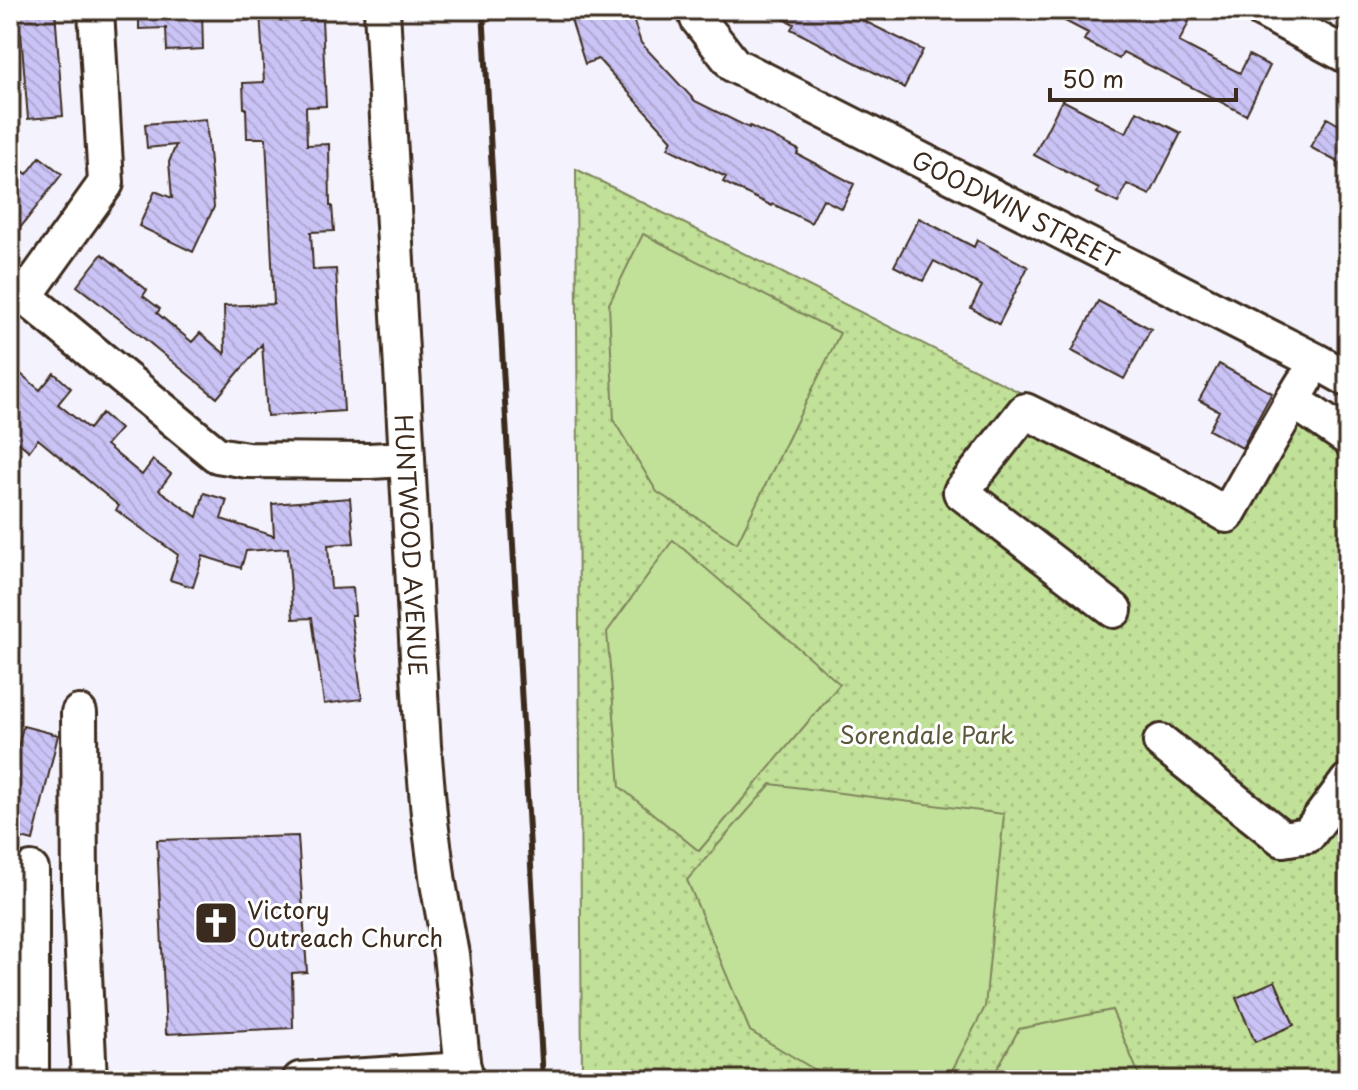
<svg xmlns="http://www.w3.org/2000/svg" width="1358" height="1090" font-family="'Playpen Sans',sans-serif">
  <defs>
    <pattern id="park-dots" width="8" height="8" patternUnits="userSpaceOnUse" patternTransform="scale(2)"><rect width="8" height="8" fill="#c1e098"/><path d="M2 2h.1M6 6h.1" fill="none" stroke="#a7c083" stroke-width="1.8" stroke-linecap="round"/></pattern>
    <pattern id="building-back-hatch" width="6" height="6" patternUnits="userSpaceOnUse" patternTransform="scale(2)"><rect width="6" height="6" fill="#cac3f5"/><path d="M-1 5l2 2M0 0l6 6M5-1l2 2" fill="none" stroke="#aea8d2"/></pattern>
  </defs>
  <rect width="100%" height="100%" fill="#f4f3fd"/>
  <filter id="ink" filterUnits="userSpaceOnUse"><feTurbulence type="fractalNoise" baseFrequency=".0125" numOctaves="2"/><feDisplacementMap in="SourceGraphic" scale="16" xChannelSelector="R" yChannelSelector="G"/><feConvolveMatrix kernelMatrix="1 2 1 2 8 2 1 2 1" color-interpolation-filters="sRGB"/></filter>
  <g filter="url(#ink)">
    <!-- park -->
    <path fill="url(#park-dots)" stroke="#7e855b" stroke-width="2" d="M576,169l652,328 60,-100 60,30v653h-766z"/>
    <!-- pitch -->
    <path fill="#c1e098" stroke="#7e855b" stroke-width="2" d="M643,234l197,99 -103,210 -80,-51 -43,-71 -5,-117z
      M673,540l167,144 -141,167 -79,-64 -13,-155z
      M771,784l233,30 -19,193 -38,73h-115l-82,-49 -63,-151z
      M1112,1010l29,70h-150l28,-51z"/>
    <!-- building -->
    <path fill="url(#building-back-hatch)" stroke="#3b2a1e" stroke-width="2" d="M10,10h45l8,106 -35,3 -7,-86h-11z
      M139,10h63l1,39 -36,2 -1,-23 -27,1z
      M260,10h39v11l23,-2 4,87 -20,1 1,38 22,-1 1,62h2l2,25 -23,1 2,38 23,-1 8,142 -77,5 -5,-72 -45,54 -77,-63 -63,-49 25,-32 45,36 -4,6 17,13 -3,4 35,29 8,-9 25,21 -1,-48 50,-2 -8,-166h-19l-1,-30h-2l-1,-25 21,-1z
      M568,10h62l11,33 54,58 54,27 1,-2 49,24 -2,4 57,30 -12,25 -19,-10 -12,24 -38,-19 -1,2 -49,-24 3,-5 -58,-29 4,-8 -74,-81 -13,5z
      M767,10h90l-3,6 69,34 -19,38 -113,-59 3,-5z
      M1044,10h122l23,12 -10,20 27,14 34,17 9,-18 21,11 -24,49 -123,-63 -4,7 -35,-19 4,-7z
      M1062,100l64,33 11,-22 44,22 -31,62 -23,-11 -9,19 -21,-10 2,-4 -65,-34z
      M1327,118l21,12v38l-38,-21z
      M206,119l8,88 -21,45 -54,-26 16,-35 17,7 -3,-36 7,-17 -29,3 -2,-24z
      M40,157l22,17 -52,67v-80l17,13z
      M919,218l55,29 3,-7 51,27 -29,57 -28,-16 11,-22 -48,-25 -11,20 -29,-15z
      M1098,301l53,28 -27,50 -52,-28z
      M1219,364l53,29 -30,55 -33,-18 10,-19 -20,-11z
      M10,365l30,25 14,-17 17,15 -13,16 31,25 13,-16 18,16 -14,16 36,30 11,-15 18,14 -12,16 38,27 7,-24 23,7 -6,19 53,17 -2,-32 78,-6 4,45 -26,2 3,44 22,-1 2,27h-4l11,84 -38,5 -12,-86 -19,1 -5,-71 -42,3 -5,17 -38,-12 -10,31 -23,-7 8,-25 -62,-45 3,-4 -81,-67 -9,12 -19,-16z
      M23,726l35,9 -25,106 -23,-6v-54z
      M298,836l9,136 -15,1 1,55 -127,6 -9,-194z
      M1275,981l19,44 -39,17 -19,-44z"/>
    <g fill="none" stroke-linecap="round" stroke-linejoin="round">
      <!-- minor casing -->
      <g stroke="#3b2a1e" stroke-width="40">
        <g id="minor">
          <path id="s1" d="M382,10l41,736 6,68 9,69 13,71 13,126"/>
          <path id="s2" d="M695,10l3,9 36,46 582,296 32,18"/>
          <path d="M1262,10l86,46"/>
          <path d="M10,284l207,171 30,5 123,1 37,-2"/>
          <path d="M25,296l81,-113 -10,-173"/>
          <path d="M1304,382l-11,18 55,38"/>
          <path d="M1114,610l-153,-118 64,-81 143,70 59,34 66,-115"/>
          <path d="M79,713l1,176 9,191"/>
          <path d="M1161,742l122,97 25,-4 40,-54"/>
          <path d="M31,1080v-210"/>
          <path d="M300,1080l164,-10"/>
        </g>
      </g>
      <!-- minor -->
      <use href="#minor" stroke="#fff" stroke-width="34"/>
      <!-- rail -->
      <path stroke="#3b2a1e" stroke-width="6" d="M483,10l60,1070"/>
    </g>
  </g>
  <!-- icons -->
  <defs>
    <g id="church-square" transform="scale(2.3)"><rect x="-9" y="-9" width="18" height="18" rx="4" fill="#3b2a1e" stroke="#fff"/><path d="M-1.2-6h2.4v3.5h3.3v2.4h-3.3V6h-2.4V-.1h-3.3v-2.4h3.3Z" fill="#fff"/></g>
  </defs>
  <g fill-rule="evenodd">
    <use href="#church-square" x="216" y="923"/>
  </g>
  <g text-anchor="middle" dominant-baseline="central" stroke-width="6" stroke-linejoin="round" paint-order="stroke">
    <!-- street labels -->
    <g font-size="24" fill="#3b2a1e" stroke="#fff">
      <text stroke="none"><textPath href="#s2" startOffset="384">GOODWIN STREET</textPath></text>
      <text stroke="none"><textPath href="#s1" startOffset="536">HUNTWOOD AVENUE</textPath></text>
    </g>
    <!-- park labels -->
    <g font-size="24" fill="#5c583c" stroke="#fff">
      <text x="927" y="734">Sorendale Park</text>
    </g>
    <!-- poi labels -->
    <g font-size="24" fill="#3b2a1e" stroke="#fff" text-anchor="start">
      <text x="247" y="909">Victory<tspan x="247" dy="28">Outreach Church</tspan></text>
    </g>
  </g>
  <!-- margin -->
  <rect width="1358" height="1090" fill="none" stroke="#fff" stroke-width="40"/>
  <rect x="20" y="20" width="1318" height="1050" fill="none" stroke="#3b2a1e" stroke-width="3" filter="url(#ink)"/>
  <!-- scale -->
  <path d="M1050 88v12h186v-12" fill="none" stroke="#3b2a1e" stroke-width="4"/>
  <text x="1062" y="88" font-size="24" fill="#3b2a1e" stroke="#ffffff" stroke-width="6" paint-order="stroke">50 m</text>
</svg>
